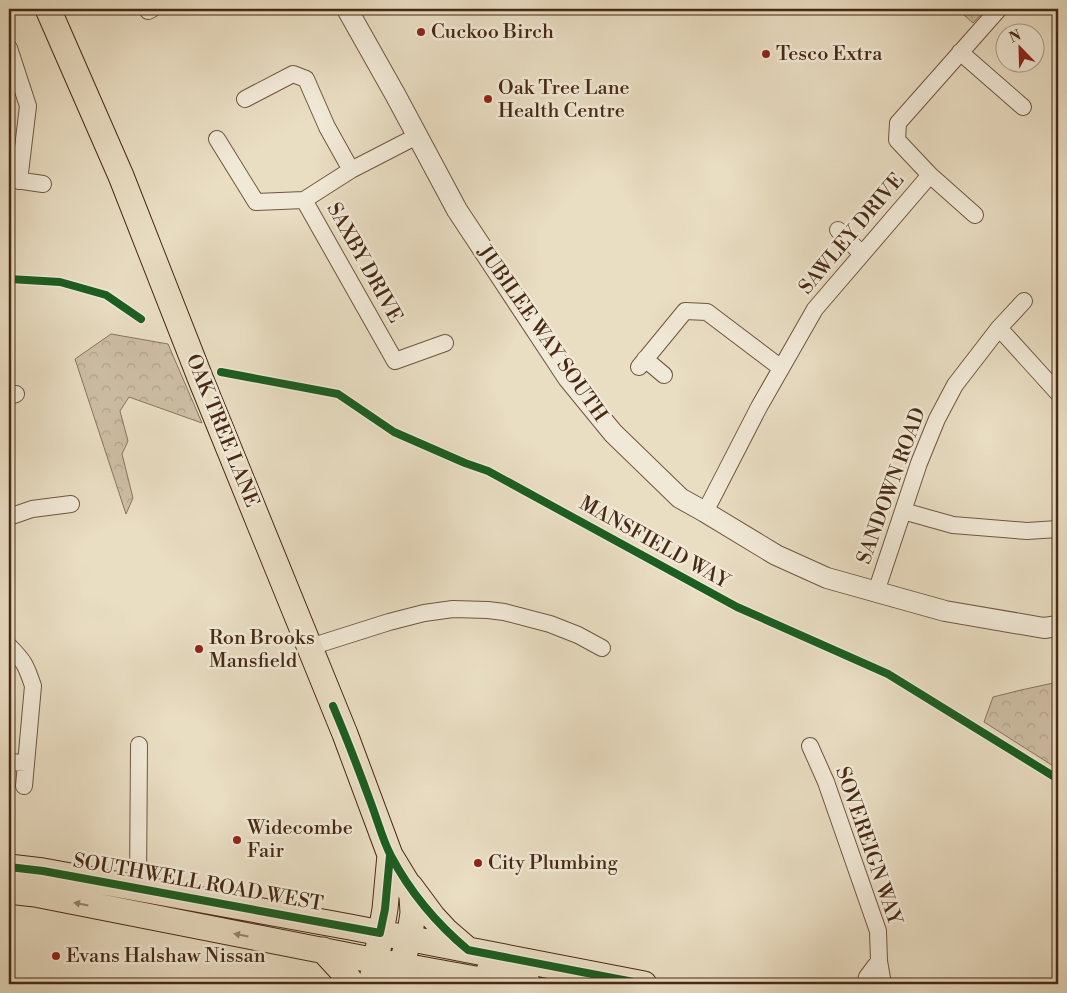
<svg xmlns="http://www.w3.org/2000/svg" width="1067" height="993" font-family="'Libre Bodoni',serif">
  <defs>
    <pattern id="forest-crowns" width="20" height="18" patternUnits="userSpaceOnUse" patternTransform="scale(1.25)"><rect width="20" height="18" fill="#cdbea4"/><path d="M2 6a3 3 0 1 1 6 0M12 15a3 3 0 1 1 6 0" fill="none" stroke="#b1a38c"/></pattern>
  </defs>
  <rect width="100%" height="100%" fill="#e9ddc2"/>
  <filter id="stains"><feTurbulence type="fractalNoise" baseFrequency=".004" numOctaves="4"/><feColorMatrix values="0 0 0 0 .2 0 0 0 0 .09 0 0 0 0 .02 0 0 0 .5 -.17"/></filter>
  <radialGradient id="worn" r=".72"><stop offset=".6" stop-color="#630" stop-opacity="0"/><stop offset="1" stop-color="#630" stop-opacity=".3"/></radialGradient>
  <!-- forest -->
  <path fill="url(#forest-crowns)" stroke="#8a745c" d="M957,9h29l-13,14z
    M111,334l57,10 34,79 -73,-26 -9,14 8,30 -6,13 11,44 -7,16 -51,-155z
    M1058,682v87l-74,-47 9,-25 28,-7z"/>
  <g fill="none" stroke-linecap="round" stroke-linejoin="round">
    <!-- minor casing -->
    <g stroke="#705640" stroke-width="18">
      <path id="minor" d="M148,11l4,-2
        M9,48l19,58 -9,75
        M960,52l63,55
        M245,99l48,-25 13,5 21,48 24,43
        M417,136l-66,34 -47,30 91,161 50,-18
        M217,139l39,63 48,-2
        M930,175l45,40
        M9,179l34,5
        M838,230l24,24
        M999,328l59,65
        M645,359l19,16
        M639,367l46,-56 22,1 74,56
        M9,396l7,-2
        M903,511l50,14 74,6 31,-2
        M705,512l54,-105 56,-98 115,-134 -33,-35 1,-17 100,-113
        M9,517l23,-8 39,-5
        M876,592l43,-129 18,-44 18,-34 44,-57 25,-27
        M9,646c15,15 17,19 24,40l-9,100
        M310,647l79,-25 35,-9 29,-4 35,1 16,2 46,12 28,11 24,13
        M810,746l16,36 52,149 1,30 4,23
        M9,762l17,1
        M138,889l1,-144
        M865,984l2,-7 12,-16"/>
    </g>
    <!-- tertiary casing -->
    <g stroke="#705640" stroke-width="22">
      <path id="tertiary" d="M347,9l49,87 61,114 111,168 45,55 67,65 25,14 71,43 51,23 118,33 99,17 14,-2"/>
    </g>
    <!-- primary casing -->
    <g stroke="#472914" stroke-width="27">
      <path id="primary" d="M48,9l73,167 80,204 144,354 45,121 17,28 5,13 1,17 -4,26 -8,26 -8,19
        M9,867l34,4 307,56 294,57
        M410,886l23,31 13,14 22,19
        M9,891l26,3 341,67 127,23
        M323,950l23,25 6,9
        M489,971l10,2 29,11
        M371,984l5,-23 9,-52 5,-54"/>
    </g>
    <!-- minor -->
    <use href="#minor" stroke="#f1e9d7" stroke-width="16"/>
    <!-- tertiary -->
    <use href="#tertiary" stroke="#f1e9d7" stroke-width="20"/>
    <!-- primary -->
    <use href="#primary" stroke="#e9ddc2" stroke-width="25"/>
    <!-- cycleway casing -->
    <g stroke="#f1e9d7" stroke-width="11">
      <path id="cycleway" d="M9,279l51,3 46,13 35,24
        M221,372l117,22 56,38 71,31 23,8 249,136 151,67 170,105
        M333,706c14,33 27,67 39,100 6,16 11,35 19,50 19,36 46,68 77,94l176,34
        M9,867l34,4 337,62 5,-24 5,-54"/>
    </g>
    <!-- cycleway -->
    <use href="#cycleway" stroke="#1b5e20" stroke-width="8"/>
  </g>
  <!-- one-way arrows -->
  <defs><path id="oneway-solid" d="M-6-.8H1V-3.2L6.5 0L1 3.2V.8H-6Z" transform="scale(1.25)"/></defs>
  <g fill="#98836b">
    <use href="#oneway-solid" transform="translate(81 904) rotate(-169)"/>
    <use href="#oneway-solid" transform="translate(241 935) rotate(-169)"/>
  </g>
  <!-- markers -->
  <g fill="#8f2418" stroke="#f1e9d7" stroke-width="2">
    <circle cx="421" cy="32" r="5"/>
    <circle cx="766" cy="54" r="5"/>
    <circle cx="488" cy="99" r="5"/>
    <circle cx="199" cy="649" r="5"/>
    <circle cx="237" cy="840" r="5"/>
    <circle cx="478" cy="863" r="5"/>
    <circle cx="56" cy="956" r="5"/>
  </g>
  <g text-anchor="middle" dominant-baseline="central" stroke-width="5" stroke-linejoin="round" paint-order="stroke">
    <!-- poi labels -->
    <g font-size="20" fill="#472914" stroke="#f1e9d7" text-anchor="start">
      <text x="431" y="32">Cuckoo Birch</text>
      <text x="776" y="54">Tesco Extra</text>
      <text x="498" y="88">Oak Tree Lane<tspan x="498" dy="23">Health Centre</tspan></text>
      <text x="209" y="638">Ron Brooks<tspan x="209" dy="23">Mansfield</tspan></text>
      <text x="247" y="828">Widecombe<tspan x="247" dy="23">Fair</tspan></text>
      <text x="488" y="863">City Plumbing</text>
      <text x="66" y="956">Evans Halshaw Nissan</text>
    </g>
    <!-- street labels -->
    <g font-size="20" fill="#472914" stroke="#f1e9d7">
      <text transform="translate(852 234) rotate(-50)">SAWLEY DRIVE</text>
      <text transform="translate(364 263) rotate(61)">SAXBY DRIVE</text>
      <text transform="translate(542 334) rotate(55)">JUBILEE WAY SOUTH</text>
      <text transform="translate(222 431) rotate(68)">OAK TREE LANE</text>
      <text transform="translate(892 486) rotate(-70)">SANDOWN ROAD</text>
      <text transform="translate(654 543) rotate(29)">MANSFIELD WAY</text>
      <text transform="translate(868 846) rotate(71)">SOVEREIGN WAY</text>
      <text transform="translate(198 883) rotate(10)">SOUTHWELL ROAD WEST</text>
    </g>
  </g>
  <!-- margin -->
  <rect width="1067" height="993" fill="none" stroke="#e9ddc2" stroke-width="30"/>
  <rect x="10" y="10" width="1047" height="973" fill="none" stroke="#472914" stroke-width="2.5"/>
  <rect x="15" y="15" width="1037" height="963" fill="none" stroke="#472914"/>
  <!-- north arrow -->
  <g transform="translate(1020 48) rotate(337)"><circle r="24" fill="#f1e9d7" stroke="#ad9c89"/>
  <path d="M0-4L9 19L0 12L-9 19Z" fill="#8f2418"/>
  <text y="-8" font-size="14" font-weight="bold" text-anchor="middle" fill="#472914">N</text>
  </g>
  <rect width="100%" height="100%" filter="url(#stains)"/>
  <rect width="100%" height="100%" fill="url(#worn)"/>
</svg>
